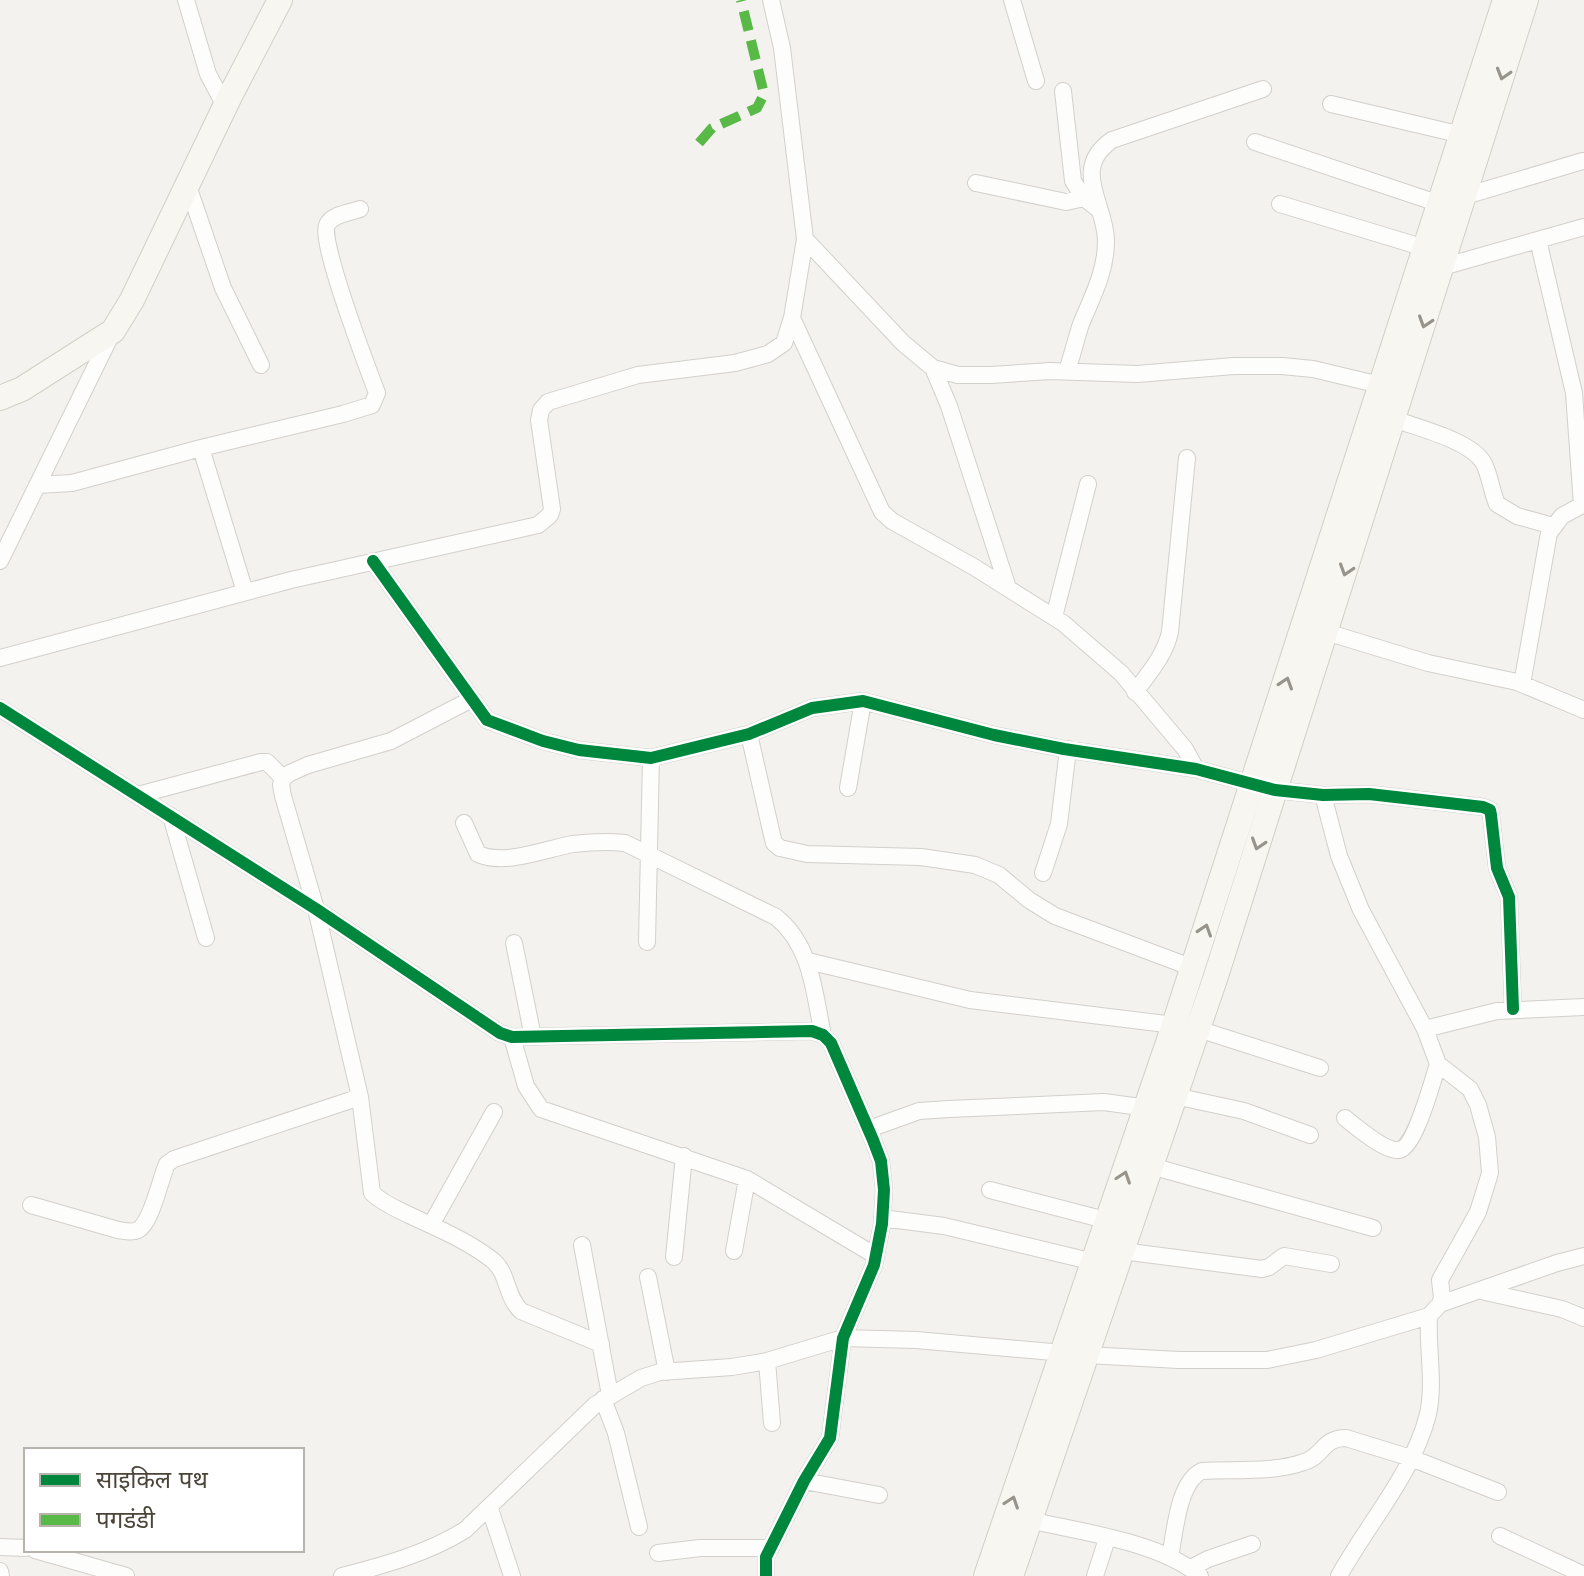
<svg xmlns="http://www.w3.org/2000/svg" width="1584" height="1576" font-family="'DejaVu Sans','Noto Sans Devanagari',sans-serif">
  <rect width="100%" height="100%" fill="#f4f2ee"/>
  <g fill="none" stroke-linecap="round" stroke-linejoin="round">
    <!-- street casing -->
    <g stroke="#d2d0cb" stroke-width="18">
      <path id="street" d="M186,0l22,74 17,32
        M1012,0l24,81
        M1063,91l10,90 11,17 14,11
        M1331,104l131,31
        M1255,142l185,62
        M976,183l90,19 18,-4
        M188,186l35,102 38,77
        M1465,196l118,-35
        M1280,204l145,44
        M805,239l98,104 30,25 25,7h33l59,-4 87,3 97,-8h48l31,3 67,16
        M1538,240l36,153 8,112
        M1442,267l142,-40
        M792,318l90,194 10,9 82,46 89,56 58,50 64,76 11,20
        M933,368l16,38 59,182
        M1067,371c5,-15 9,-32 14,-47 11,-27 25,-52 25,-83 0,-37 -36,-72 6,-101l151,-51
        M1394,419c24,9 75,21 89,43 7,12 8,28 14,42l20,12 36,10
        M201,448l44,144
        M37,485l35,-2 129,-35 142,-34 29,-9 5,-12c-9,-24 -58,-152 -50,-168 5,-11 22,-12 33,-16
        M0,561l112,-228
        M373,561l114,159 56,21 36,9 72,8 98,-24 63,-26 51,-7 131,34 70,14 132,20 79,21 48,5 46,-1 114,13 7,3 1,5 6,53 12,29 4,112
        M1054,617l34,-133
        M1326,632l102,31 89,19 67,28
        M0,658l291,-78 247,-55 12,-10 2,-6 -13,-89 2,-10 7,-8 90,-27 97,-12 33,-9 16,-11 8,-25 13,-79 -23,-191 -11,-48
        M1522,684l27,-151 13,-17 22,-12
        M1135,692c14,-19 30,-37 35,-60l17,-174
        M470,700l-79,41 -83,24 -18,8 -7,5 -2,7 2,11 33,113 44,188 12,96c10,10 25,16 37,22 28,13 57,25 82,44 18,13 14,37 30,52l80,33
        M0,708l316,201 184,124 12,4 300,-6 11,4 8,8 42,97 8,21 3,29 -2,34 -8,41 -31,73 -13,100 -26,43 -38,76v19
        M749,734l23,101 2,8 6,5 27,6 114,3 54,8 24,10 30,25 26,16 138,52
        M848,788l15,-87
        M138,795l123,-33h6l16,16
        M1323,795l16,61 22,54 64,119 13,35 32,25 8,16 9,32 3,36 -7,23 -5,16 -38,68 2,18 -2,6 -11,12c-2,32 6,66 -1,98 -15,60 -60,109 -89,162
        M171,816l35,122
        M464,823l14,31c27,12 67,-5 95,-10 17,-2 35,-3 52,-1l151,74c36,29 38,76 47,118
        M1043,873l16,-49 9,-75
        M647,942l4,-184
        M514,943l19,94
        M808,961l162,39 204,25
        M1198,1029l122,39
        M1425,1029l72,-18 87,-4
        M512,1037l14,49 15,23 206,70 129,77
        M1175,1096l69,15 66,24
        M1345,1118c11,9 41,34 54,32 16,-2 34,-71 39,-86
        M869,1129l50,-18 30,-2 155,-7 43,6
        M1151,1166l222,62
        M990,1190l119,31
        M31,1205l87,25c7,1 14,3 20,0 14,-8 22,-51 29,-66l7,-5 186,-62
        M882,1218l62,8 150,36
        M431,1225l63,-113
        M582,1245l28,150
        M734,1251l13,-72
        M1122,1251l140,18 7,-2 15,-11 47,8
        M674,1257l10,-101
        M648,1277l19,95
        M1481,1291l81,18 22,9
        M1440,1304l117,-41 27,-7
        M767,1361l5,62
        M603,1399l13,34 23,94
        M804,1481l75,14
        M490,1509l22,67
        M1029,1520c52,12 132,22 171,56
        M1500,1536l84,39
        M0,1547l26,1
        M35,1550l91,26
        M658,1553l42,-5h71
        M1170,1557c5,-25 8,-75 32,-86 32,-2 71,2 102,-9 20,-6 18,-24 42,-24l65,20 87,34
        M1191,1568l17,-9 44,-15
        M0,1571l1,5
        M342,1576c43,-11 86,-23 123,-46l130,-125 46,-27 19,-6 72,-5 35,-6 76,-23 73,2 170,15 93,5h88l49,-10 113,-34
        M1095,1576l12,-37"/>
    </g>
    <!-- secondary casing -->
    <g stroke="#d3cfc5" stroke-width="26">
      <path id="secondary" d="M0,398l22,-9 91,-58 19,-31 98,-204 50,-96
        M986,1576l188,-551 331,-1025
        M1011,1576l205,-600 310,-976"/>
    </g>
    <!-- street -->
    <use href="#street" stroke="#fdfdfc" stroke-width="16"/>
    <!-- secondary -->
    <use href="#secondary" stroke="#f7f6f1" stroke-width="24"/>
    <!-- quiet -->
    <path stroke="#58b947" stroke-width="10" stroke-dasharray="20 10" stroke-linecap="butt" d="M699,143l13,-15 45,-20 7,-14 -23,-94"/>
    <!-- cycleway casing -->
    <g stroke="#fff" stroke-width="17">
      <path id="cycleway" d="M373,561l114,159 56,21 36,9 72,8 98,-24 63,-26 51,-7 131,34 70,14 132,20 79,21 48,5 46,-1 114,13 7,3 1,5 6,53 12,29 4,112
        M0,708l316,201 184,124 12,4 300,-6 11,4 8,8 42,97 8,21 3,29 -2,34 -8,41 -31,73 -13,100 -26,43 -38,76v19"/>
    </g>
    <!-- cycleway -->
    <use href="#cycleway" stroke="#00873e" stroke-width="12"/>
  </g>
  <!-- one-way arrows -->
  <defs><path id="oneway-chevron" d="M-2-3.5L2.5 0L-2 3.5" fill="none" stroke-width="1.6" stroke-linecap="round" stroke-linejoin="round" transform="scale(2)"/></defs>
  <g stroke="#98948c">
    <use href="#oneway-chevron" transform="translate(1503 74) rotate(107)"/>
    <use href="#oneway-chevron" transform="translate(1425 322) rotate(108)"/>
    <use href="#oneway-chevron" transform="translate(1346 570) rotate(108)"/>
    <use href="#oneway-chevron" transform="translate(1286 683) rotate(-72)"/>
    <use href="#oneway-chevron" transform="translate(1258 844) rotate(108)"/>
    <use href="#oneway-chevron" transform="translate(1205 930) rotate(-72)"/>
    <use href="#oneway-chevron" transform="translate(1124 1177) rotate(-71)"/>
    <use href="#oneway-chevron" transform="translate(1012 1502) rotate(-71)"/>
  </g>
  <!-- legend -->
  <rect x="24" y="1448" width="280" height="104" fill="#ffffff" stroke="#b7b4b0" stroke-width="2"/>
  <rect x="40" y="1474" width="40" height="12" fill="#00873e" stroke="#b7b4b0" stroke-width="2"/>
  <text x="96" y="1488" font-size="24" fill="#4b4439">साइकिल पथ</text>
  <rect x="40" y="1514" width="40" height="12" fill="#58b947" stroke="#b7b4b0" stroke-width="2"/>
  <text x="96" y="1528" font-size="24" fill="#4b4439">पगडंडी</text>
</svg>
